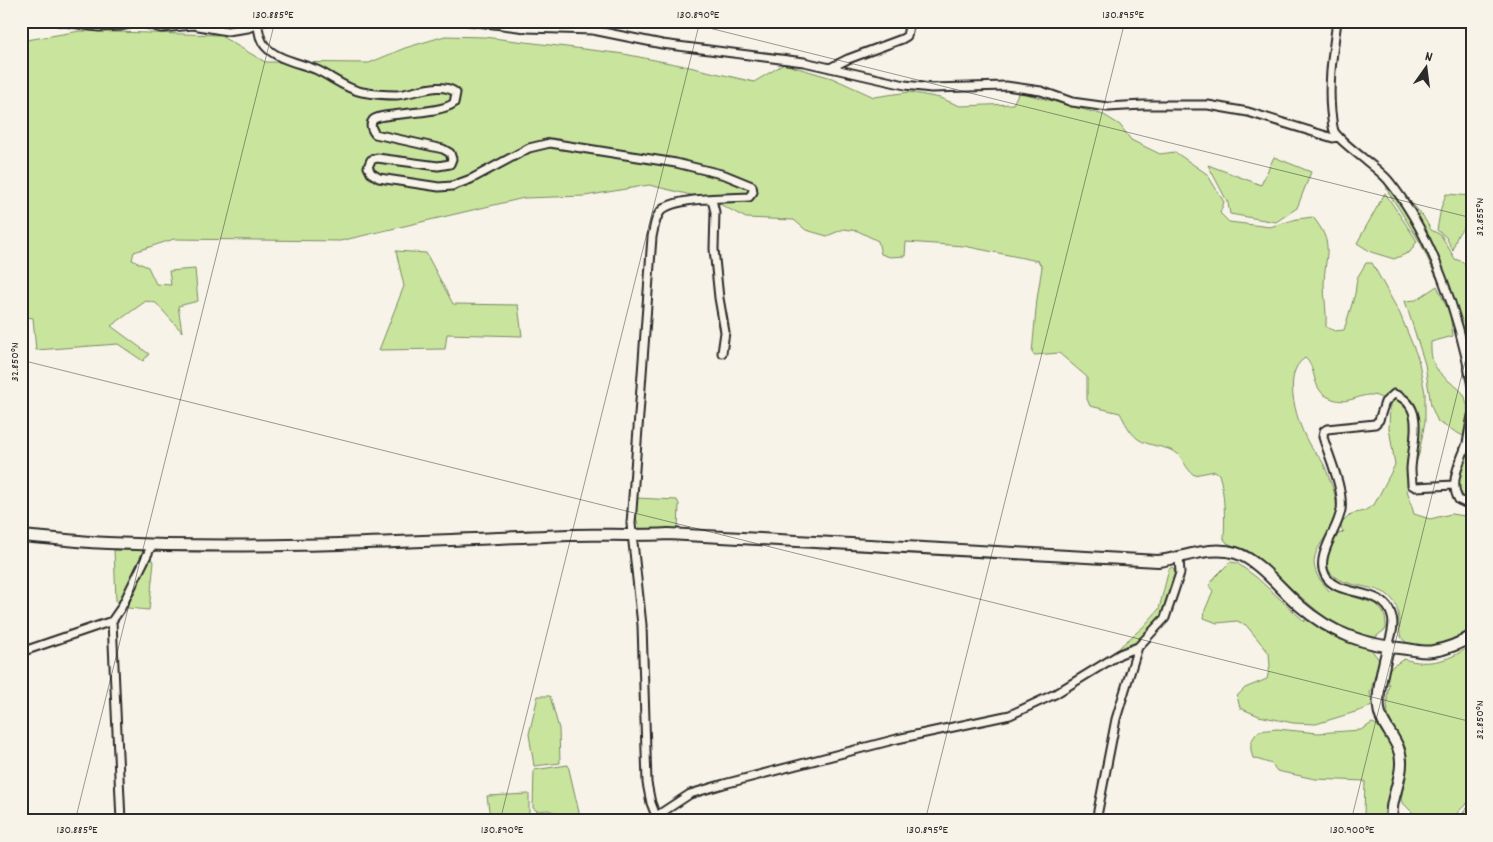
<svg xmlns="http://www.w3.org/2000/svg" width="1493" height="842" font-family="Dekko,sans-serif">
  <rect width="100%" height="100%" fill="#f7f3e8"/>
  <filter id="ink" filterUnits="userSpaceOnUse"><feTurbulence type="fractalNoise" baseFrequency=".02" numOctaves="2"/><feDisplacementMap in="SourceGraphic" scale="10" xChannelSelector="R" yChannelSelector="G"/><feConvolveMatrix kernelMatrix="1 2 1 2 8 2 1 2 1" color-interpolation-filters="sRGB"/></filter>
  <g filter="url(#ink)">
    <!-- green -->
    <path fill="#c9e59d" stroke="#7a8864" d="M80,31l139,4 46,27 104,1 36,-15 40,-12 39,1 140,17 61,12 69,16 30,-18 48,14 42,19 35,-5 31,6 20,8 53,-2 6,-12 85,23 16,10 11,15 29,14 15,-2 32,22 17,28 -4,11 9,9 41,5 27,-8 16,-2c22,28 12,35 11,67 0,14 3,28 2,43l9,4 9,-1 11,-36 2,-16 9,-15h6l28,51 18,44 7,35v28l-6,33 -12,36 7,24 16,5 21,-5 21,3v113c-11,6 -23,13 -35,15 -11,2 -35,3 -37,-12 -2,-14 1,-27 -12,-38 -16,-13 -68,-5 -60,-40 1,-7 7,-15 10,-21l6,-2 -3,-4 1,-5 9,-9 13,-3 10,-6 21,-40 -6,-37 1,-23c-25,-25 -35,6 -62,-8 -17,-8 -11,-30 -23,-39 -25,15 -7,68 5,88 4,6 9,10 12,15 4,6 6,15 9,22 4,10 8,26 4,37 -7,18 -27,32 -19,52 2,7 9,13 13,19l4,-1 43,14c9,8 10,14 10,25l-12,9 -40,-13 -86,-73 -21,-9 -3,-4c1,-21 1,-45 -5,-65l-4,-3 -21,4c-9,-7 -11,-17 -16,-21 -12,-9 -29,-7 -40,-15 -9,-7 -13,-17 -18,-26l-30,-7 -3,-7v-22l-28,-24 -24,2 -3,-2 5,-54 5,-32 -4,-6 -74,-15 -58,-4 -1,14 -15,1 -9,-3 -3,-13 -20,-10 -14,-2 -17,7 -21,-6 -12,-10 -48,-2 -34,-18 -63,-15 -64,11 -61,2 -184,43 -166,-2 -40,13 -2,8 16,7 8,17 15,1 -2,-14 26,-2 3,32 -20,5 4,26 -26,-29 -10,-2 -35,25 38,28 -6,7 -25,-17 -82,6 -3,-32 -12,-2v-275z
      M1274,157l37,15 -14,36 -21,14 -46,-8 -2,-11 -20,-38 53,20z
      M1394,183l29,33 8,14 10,5 14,24 8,3 9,17v223l-11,-8 -3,-9 12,-52 1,-30 -7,-66 -44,-95 -33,-52v-6z
      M1385,193l32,48 -7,11 -16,7 -23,-7 -14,-9z
      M1446,194l26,2v28c-13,2 -17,16 -19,27l-7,-14 -9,-7 4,-22z
      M396,251l30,2 27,51 65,1 4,31 -75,-2 -2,15 -66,1 25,-64z
      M1437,286l13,28 3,22 -22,6c-1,23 6,30 23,43 4,3 9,7 11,12 5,13 1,26 -2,39l-25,-14 -7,-16 -6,-42 -20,-63 11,-1z
      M636,498l41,2 2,4 -1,27 -38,-1 -4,-12z
      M114,550h29l11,12 -5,48 -21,-2 -12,-7z
      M1230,562l7,1 19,14 49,45v-5l15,12 19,10 31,9 10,13 -2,14 -3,1 -5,17 3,11 -8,5 -49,15 -23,-1 -34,-7 -19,-8 -3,-12 8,-8 22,-9 3,-13 -1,-13 -23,-28 -9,-4 -20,2 -13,-5 1,-8 8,-19 -4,-5 6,-9z
      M1172,567l2,2 1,6 -13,43 -27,26 -14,7 -2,-2 2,-3 22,-19 16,-18 10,-40z
      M1472,644v156l-6,4 -17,17h-28v-3l-9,-6 -11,-11c2,-17 8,-38 2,-55 -2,-6 -7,-11 -10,-17 -7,-14 -7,-30 -4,-45l-3,-2 4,-14 14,-9c24,8 49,1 68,-15z
      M538,696h12l9,33 1,34 -26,3 -5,-32z
      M1372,723c7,2 9,7 14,13 25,33 -5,54 0,85h-17l-5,-5 1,-35 -50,-2 -38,-8 -5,-7 -19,-6c-4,-12 -3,-18 6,-27l18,-2 41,4 43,-3z
      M568,765l13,56h-20l-4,-8 -9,-3 -11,1 -4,-3 1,-38z
      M22,780l5,21 -3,12 1,8h-4z
      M529,794v20l-39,3 -3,-21z
      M1472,804v12l-4,5h-11l9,-12z"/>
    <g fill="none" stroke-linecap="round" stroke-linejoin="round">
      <!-- street casing -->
      <g stroke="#2b2b2b" stroke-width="11">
        <path id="street" d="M58,21l41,6 22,-1 18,-4 22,6 32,-3 34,6 21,-3 16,-7
          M257,21c2,10 2,18 8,25 12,14 36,17 52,24 15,7 29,19 45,22 10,2 24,3 35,3 16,-1 45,-15 59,-2l-2,10c-15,12 -74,9 -81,17 -4,5 -1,10 2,14l68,15 7,4 2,6 -2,5 -12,2 -61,-8 -6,2 -3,7 3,6 8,5 60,9 13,-1 19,-7 58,-31 21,-5 126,20 49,12 27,11 1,6 -4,5c-19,1 -76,0 -88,14 -6,6 -7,17 -9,26l-21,287 11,101 5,158 4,20 7,18
          M469,21l57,7 67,2 69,14 142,18 101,23 26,3 75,-2 35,5 31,11 36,5 35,-2h65l40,7 85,26 5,-2
          M1337,21c-4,31 -9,60 -6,91 1,6 1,13 3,19 6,12 42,35 54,49 45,55 71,136 84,206
          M21,22l2,-1
          M830,68l18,-9 54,-20 5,-3 3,-15
          M712,200l3,12 -1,37 5,49 6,34 -3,21
          M1472,416c-2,9 -3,18 -5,27 -6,18 -19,39 -8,57l13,6
          M112,621l9,200
          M1388,647c2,-9 7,-20 4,-30 -7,-32 -55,-18 -67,-42 -10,-19 13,-45 16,-65 3,-21 -12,-53 -18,-73l1,-6 3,-2 48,-5 4,-4 6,-18 9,-8c33,11 18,50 17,75 0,5 1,11 1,16l4,2 38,-2
          M21,652l91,-31 9,-13 31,-63
          M643,821l12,-4 35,-23 34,-10 173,-45 113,-24 45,-21 65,-40 18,-7 27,-29 15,-45 -1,-15
          M1096,821l20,-102 22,-72"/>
      </g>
      <!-- secondary casing -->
      <g stroke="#2b2b2b" stroke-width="14">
        <path id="secondary" d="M21,536c29,2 58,6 87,7 153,7 308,-2 461,-8 33,-1 66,1 99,-1l490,27c26,-3 52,-16 78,-8 23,7 45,37 64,53 32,28 65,39 107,43 8,1 18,4 26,2 13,-2 28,-8 39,-15
          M1388,647c-4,20 -15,54 -6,72 7,15 20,27 19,45 0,19 -12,37 -9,57"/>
      </g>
      <!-- street -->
      <use href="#street" stroke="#f7f3e8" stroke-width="7"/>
      <!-- secondary -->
      <use href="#secondary" stroke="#f7f3e8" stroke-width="10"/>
    </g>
  </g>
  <!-- ticks -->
  <path fill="none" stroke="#2b2b2b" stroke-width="1" stroke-opacity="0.45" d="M681,21l791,197M21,360l1451,362M75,821l200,-800M500,821l200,-800M925,821l200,-800M1351,821l121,-487"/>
  <!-- margin -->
  <rect width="1493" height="842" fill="none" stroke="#f7f3e8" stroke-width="55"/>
  <!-- north arrow -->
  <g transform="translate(1426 68) rotate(14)" stroke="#f7f3e8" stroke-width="4" paint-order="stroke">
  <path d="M0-4L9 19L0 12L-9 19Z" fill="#2b2b2b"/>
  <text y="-8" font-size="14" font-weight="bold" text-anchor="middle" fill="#2b2b2b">N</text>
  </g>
  <rect x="28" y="28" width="1438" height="786" fill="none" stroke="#2b2b2b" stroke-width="2"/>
  <g font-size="12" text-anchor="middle" fill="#2b2b2b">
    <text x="273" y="18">130.885°E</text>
    <text x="698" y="18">130.890°E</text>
    <text x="1123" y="18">130.895°E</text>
    <text transform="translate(1479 217) rotate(-90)" y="4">32.855°N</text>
    <text transform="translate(14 362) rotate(-90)" y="4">32.850°N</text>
    <text transform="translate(1479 720) rotate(-90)" y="4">32.850°N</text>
    <text x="77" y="833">130.885°E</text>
    <text x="502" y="833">130.890°E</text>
    <text x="927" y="833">130.895°E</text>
    <text x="1352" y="833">130.900°E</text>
  </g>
</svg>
